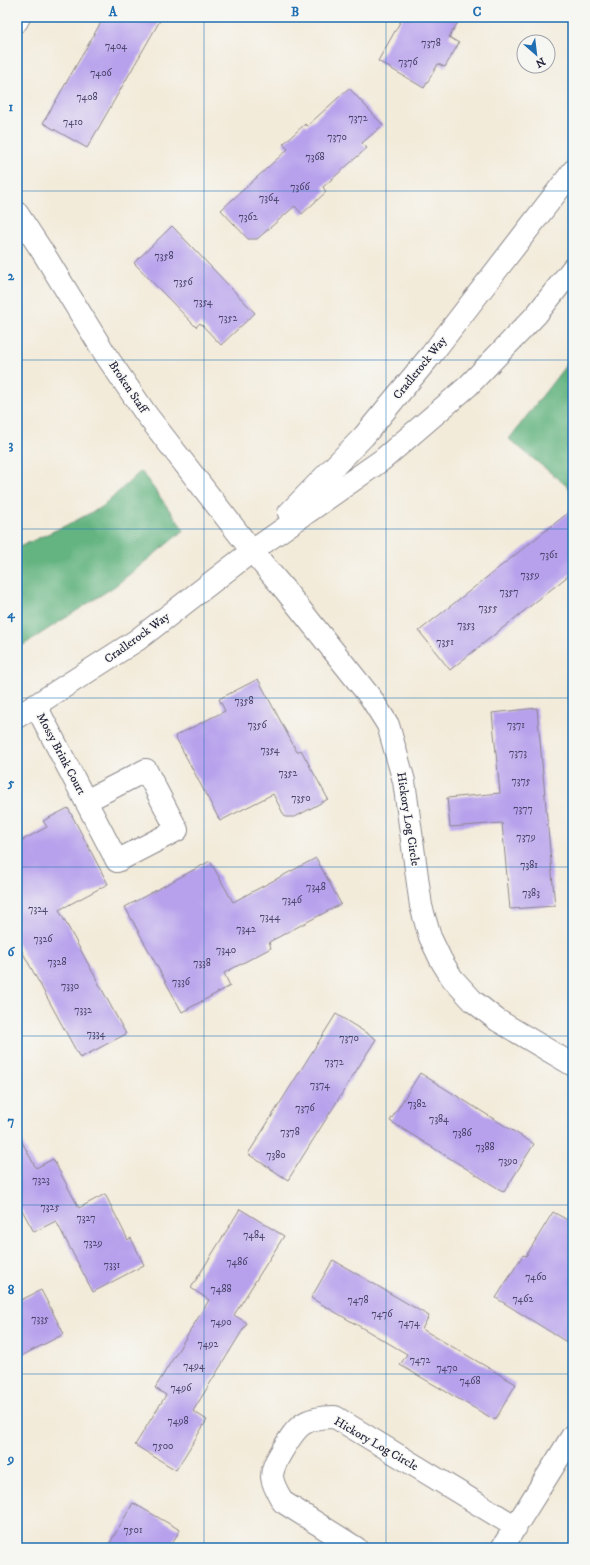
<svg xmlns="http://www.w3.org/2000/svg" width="590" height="1565" font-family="'IM FELL DW Pica',serif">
  <rect width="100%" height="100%" fill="#f6f6f2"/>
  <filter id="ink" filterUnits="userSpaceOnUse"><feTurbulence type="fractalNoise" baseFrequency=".025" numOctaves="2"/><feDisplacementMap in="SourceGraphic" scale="8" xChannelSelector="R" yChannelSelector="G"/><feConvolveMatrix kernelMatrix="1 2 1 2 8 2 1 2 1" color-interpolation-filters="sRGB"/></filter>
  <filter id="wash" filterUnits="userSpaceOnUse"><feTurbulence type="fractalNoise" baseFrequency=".012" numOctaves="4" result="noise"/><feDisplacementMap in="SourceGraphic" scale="16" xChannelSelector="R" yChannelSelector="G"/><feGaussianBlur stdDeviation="0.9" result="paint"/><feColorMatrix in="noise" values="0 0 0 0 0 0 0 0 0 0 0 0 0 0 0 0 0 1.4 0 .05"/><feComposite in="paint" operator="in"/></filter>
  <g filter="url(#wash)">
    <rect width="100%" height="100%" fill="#f3ebda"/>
    <!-- forest -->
    <path fill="#63b480" stroke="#426b5e" d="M573,356v135l-64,-52z
      M141,471l43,59 -69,56 -98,63v-101l52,-24 33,-17z"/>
    <g id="blocks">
      <!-- building -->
      <path fill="#b7a1ec" d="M104,17h58l-75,131 -44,-25z
        M403,17h58l-12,20 10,6 -14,24 -7,-3 -14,24 -46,-27z
        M349,88l34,37 -21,18 5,5 -44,39 3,5 -24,22 -7,-8 -38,33h-9l-27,-29 67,-61 -5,-5 22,-20 2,2z
        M172,226l83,87 -34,32 -21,-22 -4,4 -62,-64z
        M573,509v63l-123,98 -31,-39z
        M258,679l39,73 4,-2 27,49 -33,18h-10l-12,-23 -53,27 -45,-85 50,-25 -6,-12z
        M537,708l18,198 -45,3 -8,-86 -52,4 -3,-29 53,-5 -8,-80z
        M68,808l40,76 -49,26 67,124 -46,24 -63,-116v-99l30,-16 -4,-6z
        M316,858l25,46 -72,38 2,6 -47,25 6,13 -48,26 -57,-105 85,-46 23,41z
        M336,1014l40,25 -88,141 -40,-26z
        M420,1073l114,71 -30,48 -114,-71z
        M17,1133l19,35 17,-9 26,49 26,-14 23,46 3,-2 13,27 -51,27 -37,-71 -22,11 -17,-31z
        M240,1209l44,27 -50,79 13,8 -54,88 14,9 -31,50 -41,-25 31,-50 -11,-7 54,-88 -18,-12z
        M553,1212l20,11v123l-77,-48 27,-43 3,1z
        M333,1260l96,56 -7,13 94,55 -21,36 -95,-55 7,-11 -96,-56z
        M41,1290l23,44 -47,24v-56z
        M133,1503l47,27 -11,18h-62z"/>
    </g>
  </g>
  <g filter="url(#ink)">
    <use href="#blocks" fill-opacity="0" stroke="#8a868a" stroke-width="1"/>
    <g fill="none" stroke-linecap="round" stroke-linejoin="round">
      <!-- minor casing -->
      <g stroke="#8a868a" stroke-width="24">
        <path id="minor" d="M17,21l2,-4
          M17,213l27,41 63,103 39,57 106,137 33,39 86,108 17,27 16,56 17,125 9,31 11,23 11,18 21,23 24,19 76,45
          M289,513l75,-77 28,-34 39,-47 142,-184
          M36,706l81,155 60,-31 -31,-60 -60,31
          M17,717l120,-77 115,-89 130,-91 86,-74 68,-71 37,-47
          M356,1548l-73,-46c-4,-7 -10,-16 -11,-25 0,-10 5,-17 10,-26 15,-25 21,-34 53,-34l181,110
          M502,1548l71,-113"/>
      </g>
      <!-- minor -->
      <use href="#minor" stroke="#fff" stroke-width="22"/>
    </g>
  </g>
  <!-- grid -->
  <path fill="none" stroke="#1f6fb2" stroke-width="1" stroke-opacity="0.55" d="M204,17v1531M386,17v1531M17,191h556M17,360h556M17,529h556M17,698h556M17,867h556M17,1036h556M17,1205h556M17,1374h556"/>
  <g text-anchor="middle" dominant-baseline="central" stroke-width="3" stroke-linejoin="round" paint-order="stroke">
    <!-- number labels -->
    <g font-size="10" fill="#474267">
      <text x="431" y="43">7378</text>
      <text x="116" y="46">7404</text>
      <text x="408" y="62">7376</text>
      <text x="101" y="73">7406</text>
      <text x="87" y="97">7408</text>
      <text x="358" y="118">7372</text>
      <text x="73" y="122">7410</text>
      <text x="337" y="137">7370</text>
      <text x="315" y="157">7368</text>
      <text x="300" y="187">7366</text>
      <text x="269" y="198">7364</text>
      <text x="248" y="217">7362</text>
      <text x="164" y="256">7358</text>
      <text x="183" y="282">7356</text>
      <text x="203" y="302">7354</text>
      <text x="228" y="318">7352</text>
      <text x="549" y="555">7361</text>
      <text x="530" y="575">7359</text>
      <text x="509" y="592">7357</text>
      <text x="488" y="608">7355</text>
      <text x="466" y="625">7353</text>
      <text x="445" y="642">7351</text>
      <text x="244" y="701">7358</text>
      <text x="257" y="725">7356</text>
      <text x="516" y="725">7371</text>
      <text x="270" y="750">7354</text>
      <text x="518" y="753">7373</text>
      <text x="288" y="773">7352</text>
      <text x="521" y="781">7375</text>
      <text x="301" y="798">7350</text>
      <text x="523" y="809">7377</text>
      <text x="526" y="837">7379</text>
      <text x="529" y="865">7381</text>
      <text x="316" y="887">7348</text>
      <text x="531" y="893">7383</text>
      <text x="292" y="900">7346</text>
      <text x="38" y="909">7324</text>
      <text x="270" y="917">7344</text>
      <text x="246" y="929">7342</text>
      <text x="43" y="939">7326</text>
      <text x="226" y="950">7340</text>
      <text x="57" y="962">7328</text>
      <text x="202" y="963">7338</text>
      <text x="181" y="982">7336</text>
      <text x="70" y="986">7330</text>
      <text x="83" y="1010">7332</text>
      <text x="96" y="1034">7334</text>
      <text x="349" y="1038">7370</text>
      <text x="334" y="1062">7372</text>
      <text x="320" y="1085">7374</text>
      <text x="417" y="1104">7382</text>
      <text x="305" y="1108">7376</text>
      <text x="439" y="1119">7384</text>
      <text x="290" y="1132">7378</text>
      <text x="462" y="1133">7386</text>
      <text x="485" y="1147">7388</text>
      <text x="276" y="1155">7380</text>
      <text x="508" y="1161">7390</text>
      <text x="41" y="1180">7323</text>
      <text x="50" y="1207">7325</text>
      <text x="86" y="1218">7327</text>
      <text x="254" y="1235">7484</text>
      <text x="93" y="1243">7329</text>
      <text x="237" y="1262">7486</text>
      <text x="112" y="1265">7331</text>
      <text x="536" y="1277">7460</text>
      <text x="221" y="1289">7488</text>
      <text x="523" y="1299">7462</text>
      <text x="358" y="1300">7478</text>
      <text x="382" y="1314">7476</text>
      <text x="40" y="1319">7335</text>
      <text x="221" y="1322">7490</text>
      <text x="409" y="1323">7474</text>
      <text x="208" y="1344">7492</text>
      <text x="420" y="1360">7472</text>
      <text x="194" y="1366">7494</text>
      <text x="447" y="1368">7470</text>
      <text x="470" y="1381">7468</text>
      <text x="181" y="1388">7496</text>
      <text x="178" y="1421">7498</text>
      <text x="163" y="1446">7500</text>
      <text x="133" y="1530">7501</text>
    </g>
    <!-- street labels -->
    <g font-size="12" fill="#22223b" stroke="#f6f6f2">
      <text transform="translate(420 368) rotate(-51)">Cradlerock Way</text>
      <text transform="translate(128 387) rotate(56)">Broken Staff</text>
      <text transform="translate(137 638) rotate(-36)">Cradlerock Way</text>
      <text transform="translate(61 754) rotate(62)">Mossy Brink Court</text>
      <text transform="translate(408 819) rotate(81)">Hickory Log Circle</text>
      <text transform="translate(376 1444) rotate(30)">Hickory Log Circle</text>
    </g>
  </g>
  <!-- margin -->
  <rect width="590" height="1565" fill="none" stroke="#f6f6f2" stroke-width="44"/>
  <!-- north arrow -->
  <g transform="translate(536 54) rotate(152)"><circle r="19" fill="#f6f6f2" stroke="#a1a1a9"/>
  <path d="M0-3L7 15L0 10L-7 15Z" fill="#1f6fb2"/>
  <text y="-6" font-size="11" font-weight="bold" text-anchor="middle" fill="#22223b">N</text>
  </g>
  <rect x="22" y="22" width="546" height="1521" fill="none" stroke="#1f6fb2" stroke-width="1.5"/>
  <g font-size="13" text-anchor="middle" font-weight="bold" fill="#1f6fb2">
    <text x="113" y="16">A</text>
    <text x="295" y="16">B</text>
    <text x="477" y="16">C</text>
    <text x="11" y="111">1</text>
    <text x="11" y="280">2</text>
    <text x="11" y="449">3</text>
    <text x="11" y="618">4</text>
    <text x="11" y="787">5</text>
    <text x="11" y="956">6</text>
    <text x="11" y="1125">7</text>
    <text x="11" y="1294">8</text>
    <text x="11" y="1463">9</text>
  </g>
</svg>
